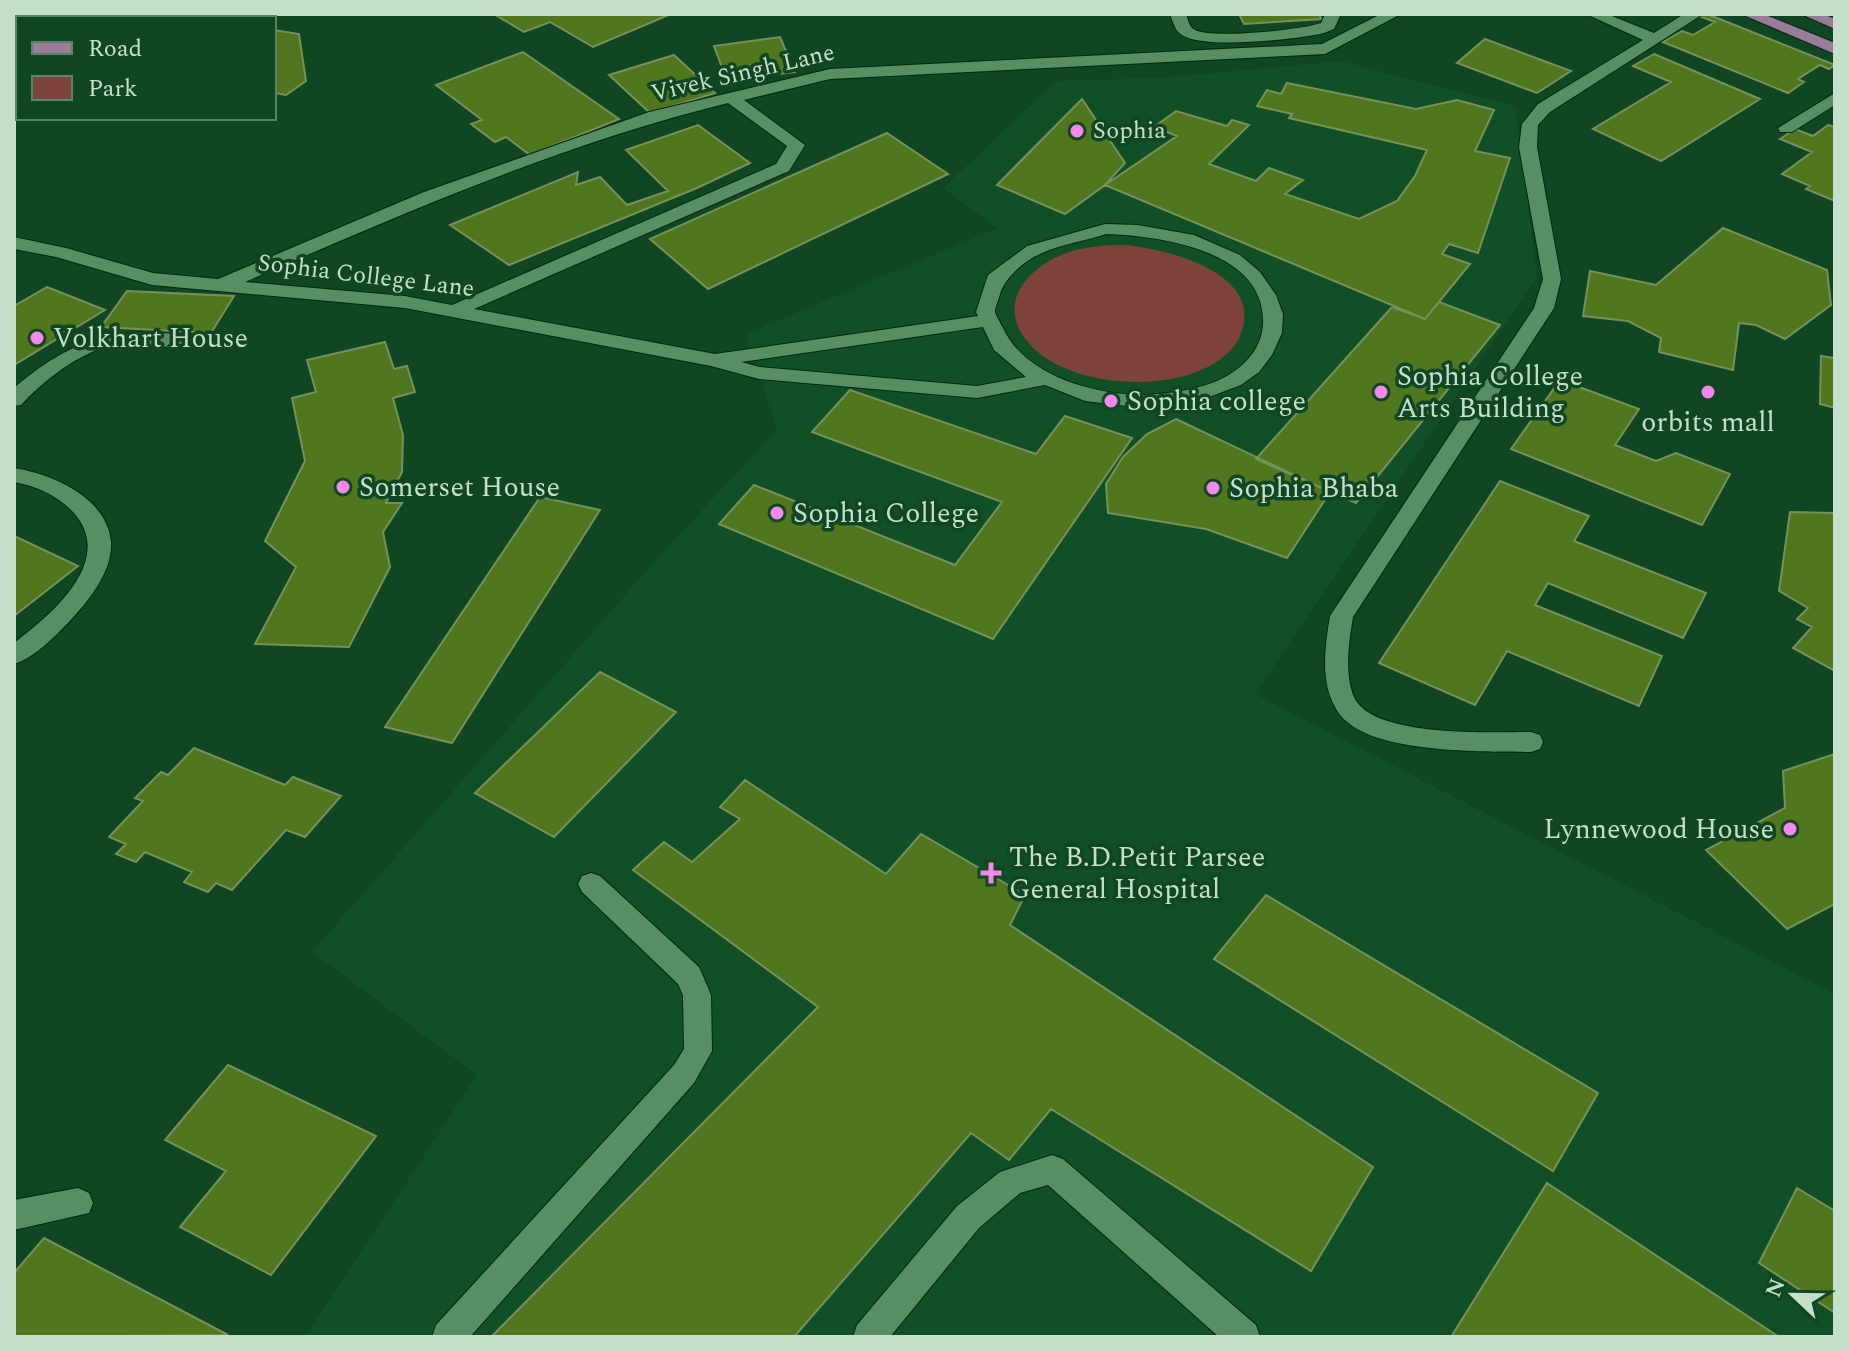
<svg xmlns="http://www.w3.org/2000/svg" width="1849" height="1351" font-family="Spectral,serif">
  <rect width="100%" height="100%" fill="#104622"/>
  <!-- built -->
  <path fill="#115027" d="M1341,61l174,45 22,171 -282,417 580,300v343h-1530l172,-262 -165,-123 348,-397 117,-125 -31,-96 251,-106 -54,-40 113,-107 102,-3z"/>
  <!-- green -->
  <path fill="#7d433a" d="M1125,245c40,4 136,26 117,86 -7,22 -28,34 -48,42 -49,18 -138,10 -170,-36 -29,-42 14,-77 52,-87 16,-4 32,-5 49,-5z"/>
  <!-- building -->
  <path fill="#50771d" stroke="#76915b" stroke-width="2" d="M44,14h69l5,4h-87z
    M502,14h169l-78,33 -43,-25 -26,10 -27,-16z
    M1239,14h79l4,5 -78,5z
    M1707,14l128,51 -6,4 -9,-4 -22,14 6,3 -16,11 -125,-51 19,-11 11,4 22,-13 -16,-6z
    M274,30l25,4 7,47 -20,14 -12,-2z
    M780,37l15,35 -68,9 -13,-35z
    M1485,39l86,32 -34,22 -80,-30z
    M523,52l96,67 -89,36 -24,-18 -11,5 -24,-18 11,-4 -46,-35z
    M1654,54l106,45 -99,62 -68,-32 78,-47 -38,-16z
    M674,55l41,38 -65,20 -41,-38z
    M16,60l2,41 -4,1v-41z
    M1287,83l129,26 41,-9 37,10 -19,41 35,7 -32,95 -29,-9 -7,10 28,10 -45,55 -320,-134 72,-49 -23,-9 22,-16 51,15 5,-6 17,5 -40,39 47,17 13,-13 34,12 -18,14 74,25 38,-18 18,-25 12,-26 -138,-32 3,-4 -35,-8 10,-16 14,4z
    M1082,99l43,64 -20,22 -40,29 -68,-29z
    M698,125l52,38 -53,25 -188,77 -59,-40 128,-53 -2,13 24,-8 27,28 41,-14 -42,-41z
    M1828,125l7,2v74l-29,-12 4,-3 -28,-12 30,-22 -32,-13 15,-10 18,7z
    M887,133l61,41 -240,115 -58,-50z
    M1723,228l104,42 4,35 -46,34 -29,-14 -17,-2 -6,47 -74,-18 2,-14 -33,-17 -45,-5 7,-45 66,14z
    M47,287l58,23 -91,55v-59z
    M127,291l107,5 -23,37 -110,-6z
    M1439,302l61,23 -144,178 -100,-44 136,-152 33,12z
    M385,342l9,27 13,-3 8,26 -22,6 10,37 -1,37 -16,31h16l-19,29 7,35 -41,80 -94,-3 41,-77 -31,-26 40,-80 -13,-63 24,-6 -9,-32z
    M1821,356l14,2v50l-15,-4z
    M1560,380l79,29 -24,36 41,16 20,-8 54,21 -28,51 -191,-76z
    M850,390l186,64 29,-38 67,22 -139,201 -274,-115 35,-39 201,80 47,-63 -190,-70z
    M1176,419l154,73 -43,66 -81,-29 -98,-16 -2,-29 17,-27 24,-23z
    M1500,481l89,35 -15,25 132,52 -23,45 -135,-55 -13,22 127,51 -23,50 -132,-55 -32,54 -96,-42z
    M540,497l60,13 -148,233 -67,-16z
    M1790,512l45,1v158l-42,-23 19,-21 -15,-8 11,-11 -29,-17z
    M14,536l64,30 -64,50z
    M600,672l76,40 -122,125 -79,-44z
    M194,748l91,37 8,-8 48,19 -36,41 -19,-7 -54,60 -16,-7 -8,9 -24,-10 8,-10 -47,-20 -9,10 -20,-8 10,-10 -17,-7 34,-36 -8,-3 26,-26 7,3z
    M1835,754v150l-48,25 -81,-79 79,-42 -2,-37z
    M745,780l141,94 35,-40 104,61 -15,30 363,242 -62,104 -260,-162 -42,51 -38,-27 -177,204h-303l327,-330 -185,-137 31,-28 28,20 48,-43 -20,-12z
    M1266,895l332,198 -45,78 -339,-212z
    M228,1065l148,71 -105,139 -91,-48 46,-56 -61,-31z
    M1547,1183l232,154h-328z
    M1797,1188l38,23v102l-76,-50z
    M44,1238l184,97 -214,2v-64z"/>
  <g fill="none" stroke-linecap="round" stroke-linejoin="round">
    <!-- minor casing -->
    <g stroke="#012a0f" stroke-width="2">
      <path id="minor" d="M1170,14h16c2,6 3,13 9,16 18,9 106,0 126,-7l4,-9h16l-7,15 -10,4c-26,6 -120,17 -142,2 -7,-4 -9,-13 -12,-21z
        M1381,14h20l-76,40 -495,25 -86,21 61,45 -16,26 -315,138 241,45 263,-38 -2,-4 12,-37 39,-29 78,-22 33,1 56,10 46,20 20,17 16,23 7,19 -1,19 -10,22 -13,17 -18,13 -32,12 -65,11 -59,-7 -40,-16 -68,13 -218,-19 -48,-13 -306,-58 -253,-23 -96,-28 -42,-8v-12l52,11 87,25 65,6 206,-87 225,-80 181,-43 492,-25zM728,103l59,43 -11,18 -324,141 -47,-9 -160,-14c157,-68 316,-138 483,-179zM1106,234c54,2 160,16 157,90 -1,23 -17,41 -36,52 -23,13 -58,18 -83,19 -49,0 -119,-19 -141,-67 -2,-4 -7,-12 -8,-16 0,-5 4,-13 5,-18 5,-17 25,-34 42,-41 20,-9 43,-12 64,-19zM983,327l11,23 32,27 -49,9 -217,-19 -19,-5z
        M1586,14h21l47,19 30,-19h19l-153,98 -12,13 -1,22 24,132 -7,29 -201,309c-4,25 -9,56 1,80 18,41 139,35 177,35l9,3 3,7 -3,7 -9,3c-47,-1 -165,3 -193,-40 -19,-29 -13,-65 -8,-96l204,-308 9,-29 -24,-132 3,-23 16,-20 105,-64z
        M1835,93v12l-43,27h-12l-2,-4z
        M148,332l43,3 10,6c-11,12 -76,0 -98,7 -29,9 -61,34 -82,57l-7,1v-18c41,-35 79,-56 134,-56z
        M14,468c38,6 93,29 97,74 2,30 -24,61 -43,81 -15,15 -34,35 -54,41v-21c37,-28 102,-82 60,-130 -16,-17 -37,-27 -60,-31z
        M591,873l9,3 99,91 4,9 8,19 1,56 -18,32 -224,254h-38l4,-12 238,-260 10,-16 -1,-54 -5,-11 -96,-92 -4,-8 4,-8z
        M1052,1155l11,4 193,166 4,12h-41l-171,-152 -28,8 -41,35 -89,109h-37l4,-12 100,-119 43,-34z
        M78,1188l11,5 4,10 -4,10 -75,17v-30z"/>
    </g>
    <!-- major casing -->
    <g stroke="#012a0f" stroke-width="2">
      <path id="major" d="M1741,14h22l72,29v11z
        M1801,14h22l12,5v10z"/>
    </g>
    <!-- minor -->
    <use href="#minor" fill="#598d64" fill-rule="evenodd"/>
    <!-- major -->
    <use href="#major" fill="#9a7b9a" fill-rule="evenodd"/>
  </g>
  <!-- markers -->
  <g fill="#f688ed" stroke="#104622" stroke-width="3">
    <circle cx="1077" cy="131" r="8"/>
    <circle cx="37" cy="338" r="8"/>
    <circle cx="1381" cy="392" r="8"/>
    <circle cx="1708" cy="392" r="8"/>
    <circle cx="1111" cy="401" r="8"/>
    <circle cx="343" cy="487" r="8"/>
    <circle cx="1213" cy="488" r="8"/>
    <circle cx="777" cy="513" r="8"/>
    <circle cx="1790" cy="829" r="8"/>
    <path d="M987 861h8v8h8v8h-8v8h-8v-8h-8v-8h8z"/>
  </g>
  <g text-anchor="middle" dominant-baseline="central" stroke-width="7" stroke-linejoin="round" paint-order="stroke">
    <!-- far-street labels -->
    <g font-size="24" fill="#c5e0ca" stroke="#104622">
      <text transform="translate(743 73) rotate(-13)">Vivek Singh Lane</text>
      <text transform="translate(366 276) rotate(7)">Sophia College Lane</text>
    </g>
    <!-- far-poi labels -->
    <g font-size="24" fill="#c5e0ca" stroke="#104622" text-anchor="start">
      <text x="1093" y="131">Sophia</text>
    </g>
    <!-- poi labels -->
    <g font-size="28" fill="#c5e0ca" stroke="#104622" text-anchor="start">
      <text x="53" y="338">Volkhart House</text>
      <text x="1397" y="376">Sophia College<tspan x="1397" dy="32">Arts Building</tspan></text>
      <text x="1127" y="401">Sophia college</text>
      <text x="1708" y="422" text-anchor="middle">orbits mall</text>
      <text x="359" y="487">Somerset House</text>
      <text x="1229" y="488">Sophia Bhaba</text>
      <text x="793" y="513">Sophia College</text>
      <text x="1774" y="829" text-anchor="end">Lynnewood House</text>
      <text x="1009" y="857">The B.D.Petit Parsee<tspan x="1009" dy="32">General Hospital</tspan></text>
    </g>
  </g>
  <!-- border -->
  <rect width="1849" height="1351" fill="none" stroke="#c5e0ca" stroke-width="32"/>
  <!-- legend -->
  <rect x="16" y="16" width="260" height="104" fill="#104622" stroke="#588465" stroke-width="2"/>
  <rect x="32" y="42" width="40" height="12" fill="#9a7b9a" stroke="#588465" stroke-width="2"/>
  <text x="88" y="56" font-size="24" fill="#c5e0ca">Road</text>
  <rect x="32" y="76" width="40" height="24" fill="#7d433a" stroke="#588465" stroke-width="2"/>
  <text x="88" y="96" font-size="24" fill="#c5e0ca">Park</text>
  <!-- north arrow -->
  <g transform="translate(1793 1295) rotate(292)" stroke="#104622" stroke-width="6" paint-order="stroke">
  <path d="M0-6L14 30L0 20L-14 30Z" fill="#c5e0ca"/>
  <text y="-12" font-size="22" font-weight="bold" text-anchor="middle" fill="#c5e0ca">N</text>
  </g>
</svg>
